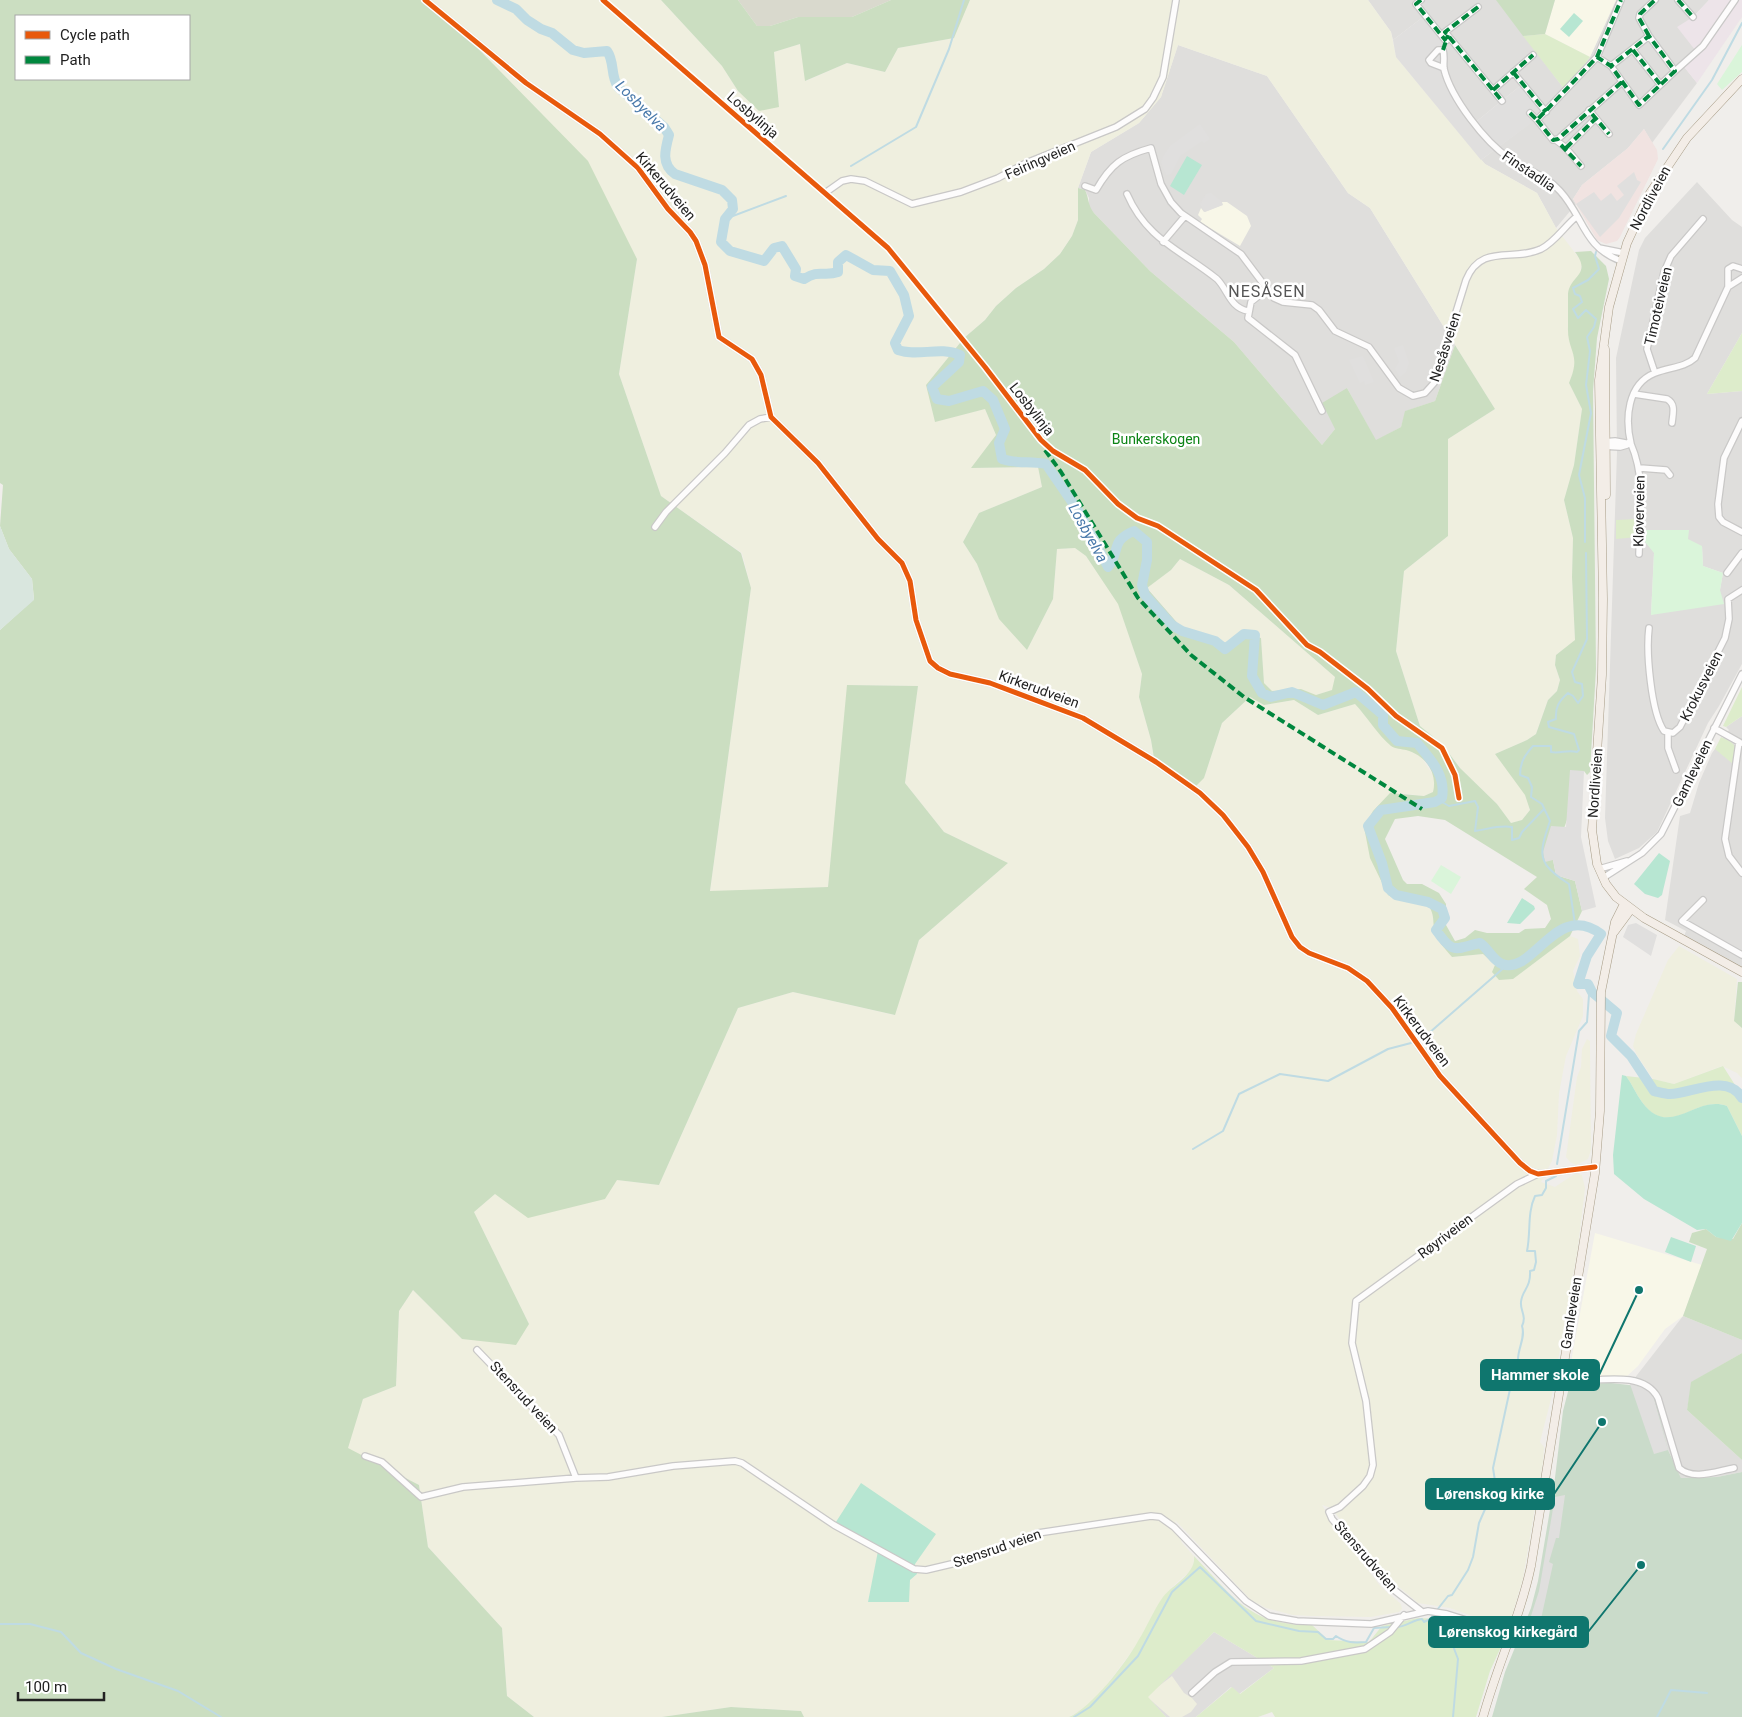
<svg xmlns="http://www.w3.org/2000/svg" width="1742" height="1717" font-family="Roboto,sans-serif">
  <rect width="100%" height="100%" fill="#f0eeeb"/>
  <!-- residential -->
  <path fill="#dfdedc" fill-rule="evenodd" d="M1368,0h129l68,90 25,-33 26,-57h93l-16,17 2,33 -14,13 16,20 -45,60 -8,-14 -16,19 -46,37 -9,14 3,5 -20,24 -19,-35 -52,-29 -4,-4 52,-39 -13,-35 -48,39 -16,-23 -15,-29 2,-31 -20,-25 -30,23 -2,-8z
    M1178,45l89,31 81,117 22,15 85,137 -20,56 -29,10 -5,16 -25,14 -29,-53 -12,41 -13,16 -88,-103 -84,-71 -56,-58 -5,-5v-10l-4,-8 -7,-2 13,-36 48,-29 22,-26z
    M1697,182l35,38 10,7v106l-35,61 35,-3v273l-23,42 -11,17 -51,109 -18,16 -24,11 -7,-18 -3,-23 12,-366 -1,-94 23,-108 6,-12zM1702,546l1,20 20,7 -3,17 -69,25 3,-62z
    M1742,716v256l-59,-33 3,-8 -21,-11 15,-104 10,-3 9,-30 13,-30 17,-23 -3,-3z
    M1683,1316l59,24v13l-50,29 -5,28 55,50v12l-25,5 -36,1 -13,-28 -15,-55 -15,-9 -8,-2z
    M1214,1632l60,36 -35,26 -8,-7 -35,30h-30l-19,-20z"/>
  <!-- commercial -->
  <path fill="#f1e3e1" d="M1644,129l13,21 1,9 -38,78 -3,4 -11,3 -9,-4 -24,-41 9,-14 46,-37z"/>
  <!-- industrial -->
  <path fill="#ede4e9" d="M1709,0h33v17l-45,66 -16,-20 14,-13 -18,-23 16,-10z"/>
  <!-- education -->
  <path fill="#f8f7e8" d="M1555,0h61l-26,57 -45,-23z
    M1222,202h5l20,14 4,10 -11,20 -40,-24 2,-3 -4,-4 3,-7 3,4 18,-7z
    M1595,1233l107,32 -19,51 -18,13 -27,37 -12,11 -58,1z"/>
  <!-- construction -->
  <path fill="#d9d9cd" d="M738,0h153l-39,17h-54l-28,9h-13z"/>
  <!-- farmland -->
  <path fill="#efefdf" fill-rule="evenodd" d="M417,0h244l61,66 16,25 41,16 -5,-55 26,-8 6,37 41,-18 38,9 13,-24 56,-10 16,-38h398l23,32 5,25 89,107 52,29 19,35 26,34 -2,12 -7,8 -5,12 2,19 -2,15 7,28v13l-6,14 13,26 -8,56 -10,35 9,38 -1,39 3,64 -19,14 -1,10 5,15 -3,11 -9,9 -12,34 -9,6 -32,14 31,41 4,15 -8,10 -11,3 -14,-19 -37,-36 -18,-24 -22,-18 -24,-75 8,-80 44,-35v-97l47,-30 -125,-201 -22,-15 -81,-117 -89,-31 -17,52 -22,26 -48,29 -13,36v32l-6,16 -12,18 -16,15 -28,19 -20,18 -11,14 -21,18 -38,47 9,36 50,-12 11,26 -24,33 66,-1 4,20 -63,26 -16,29 14,22 22,54 28,32 26,-51 4,-50 18,-1 11,8 32,47 24,71 -3,23 12,43 3,18 50,20 18,-55 28,-26 14,8 30,-5 24,15 37,-11 38,43 15,3 13,7 12,18 2,9 -2,8 -9,4 -25,-3 -26,18 19,87 26,2 7,3 7,8 4,24 16,22 31,-3 12,11 61,-21 14,-8 8,3 2,17 -7,15 4,20 6,8v17l-17,40 -7,37 -2,42 -5,26 -11,21 14,5 21,-14 6,2 3,13 -7,59 -26,148 -12,47 4,5 -1,14 -20,117 -15,51 -58,-21 -32,-5 -31,-26 -56,-69 -9,-3 16,26 43,56 20,17 1,5 -3,3 -28,5 -60,-1 -18,-1 -27,-7 -15,-8 -76,-80 7,23 12,13 -1,12 -21,19 -18,25 -16,31 -40,53 -9,9 -20,12h-265l-3,-6 -70,-4 -69,10h-128l-27,-21 -5,-68 -74,-81 -9,-62 -72,-37 16,-49 33,-13 3,-75 14,-21 49,49 67,-15 -55,-112 21,-18 122,-14 42,5 79,-177 55,-16 101,23 25,-75 89,-77 -64,-31 -39,-49 13,-97 -70,-1 -20,202 -118,5 41,-304 -9,-35 -81,-57 -42,-122 18,-115zM879,1551l36,13 2,10 -7,6 -2,22h-40z
    M1180,559l49,26 106,92 -2,13 -17,5 -15,-6 -29,2 -8,-8 -3,-45 -16,-4 -19,17 -17,-14 -22,-3 -40,-47 24,-17z
    M1679,946l58,33 -3,42 8,7v50l-5,-5 -15,-7 -48,18 -21,-5 -16,-24 -4,-9 3,-12 32,-74z
    M1587,1039l3,2v8l1,101 -3,9 -12,6 -6,-3 -4,-5 11,-80 4,-10 1,-18z
    M1172,1676l12,17 8,5 5,6 -6,8 -9,5h-12l-24,-21z"/>
  <!-- grass -->
  <path fill="#ddeccb" d="M1545,34l45,23 -25,33 -42,-54z
    M1742,333v58l-35,3z
    M1637,519v18l-21,2v-19z
    M1742,687v29l-16,11 -3,-1z
    M1721,737l10,5 6,6 -4,16 -18,-15z
    M1723,1066l19,30v40l-15,-30c-32,-12 -57,35 -85,-4 -6,-8 -10,-18 -16,-26l27,3 21,5z
    M1194,1556c40,41 55,70 118,69l16,15 41,2 13,-16 36,-8 43,2 45,16 -16,35 -14,46h-201l-3,-5 -14,5h-62l36,-30 8,7 34,-26 -60,-36 -66,65 18,20h-97c22,-9 57,-54 69,-76 9,-14 15,-30 25,-44 10,-13 33,-23 31,-41z"/>
  <!-- forest -->
  <path fill="#cbdec1" fill-rule="evenodd" d="M0,0h421l26,17 141,144 49,98 -18,115 42,122 80,57 10,35 -41,303 118,-4 19,-202 71,1 -13,97 39,49 64,31 -89,77 -24,75 -102,-23 -55,16 -79,177 -42,-5 -12,19 -77,19 -33,-24 -21,18 55,112 -13,21 -54,-6 -49,-49 -14,21 -3,75 -33,13 -15,49 71,37 9,62 74,81 5,68 27,21h-534v-1087l34,-31 -2,-20 -23,-30 -9,-23 3,-41 -3,-2zM16,16h173v63h-173z
    M661,0h77l19,26h13l28,-9h54l39,-17h79l-16,38 -56,10 -13,24 -38,-9 -42,18 -5,-37 -26,8 5,55 -20,4 -21,-20 -16,-25z
    M1496,0h59l-10,34 -22,2z
    M1078,188l7,2c4,8 3,16 9,23l56,58 84,71 88,103 13,-16 -13,-26 25,-15 29,52 25,-13 4,-16 30,-10 20,-56 40,64 -47,30v97l-44,35 -8,80 24,75 22,18 18,24 37,36 14,19 11,-3 8,-10 -5,-15 -30,-41 32,-14 9,-6 12,-34 9,-9 3,-11 -5,-15 1,-10 19,-15 -3,-63 1,-39 -9,-38 10,-35 8,-56 -13,-26c13,-30 -2,-31 -1,-56 0,-11 0,-20 0,-31 0,-21 25,-20 7,-44l16,-1 15,15 3,13 -12,59 -4,53 3,278 -6,103 -3,3 -3,-4 -31,89 3,15 19,6 7,30 -12,25 -57,43 -14,1 -7,-8 3,-7 -12,-11 -31,3c-5,-6 -13,-14 -16,-22 -5,-11 1,-23 -11,-32 -10,-8 -26,0 -37,-8l-18,-37 -6,-31 9,-16 17,-18 34,3 9,-4c5,-19 -8,-37 -27,-42 -4,-1 -11,-1 -15,-4 -13,-11 -24,-29 -36,-42l-37,11 -24,-15 -30,5 -14,-8 -28,26 -18,55 -9,9 -41,-29 -3,-18 -12,-43 3,-23 -24,-70 -32,-48 -11,-8 -18,1 -4,50 -26,51 -28,-31 -22,-55 -14,-22 16,-29 63,-26 -4,-20 -67,1 25,-33 -11,-26 -50,13 -9,-37 38,-47 21,-18 11,-14 20,-18 28,-19 16,-15 12,-18 6,-16zM1180,559l49,26 106,92 -3,13 -16,5 -15,-6 -29,2 -8,-8 -3,-45 -16,-4 -19,17 -17,-14 -22,-3 -40,-46 24,-18zM1418,816l27,4 92,57 -13,12 23,16 4,14 -6,9 -20,1 -6,4h-32l-12,-3 -10,8 -10,3 -9,-16v-21l-7,-11 -17,-9h-15l-4,-4 -18,-41 10,-20z
    M1738,982h4v46l-8,-7z
    M1742,1223v117l-59,-24 24,-67 -18,-7 3,-9 14,-4 10,8 17,2z
    M1742,1353v107l-55,-50 4,-28z
    M731,1707l70,4 3,6h-142z"/>
  <!-- wetland -->
  <path fill="#d9e6de" d="M0,526l9,23 23,30 2,21 -34,30z"/>
  <!-- cemetery -->
  <path fill="#cadbca" d="M1611,1383l27,3 17,13 13,51 13,28 36,-1 25,-5v245h-250l13,-45 26,-64 7,-27 16,-95 9,-75 7,-27z"/>
  <!-- park -->
  <path fill="#daf5da" d="M1742,45v27l-20,18 -5,-6z
    M1641,530h48l-1,9 14,7 1,20 20,7 -3,17 4,14 -73,11 3,-62 -12,-15z
    M1441,865l20,12 -10,17 -20,-13z"/>
  <!-- pitch -->
  <path fill="#b7e6d2" d="M1574,13l9,8 -14,16 -9,-8z
    M1187,156l15,9 -18,30 -14,-9z
    M1659,853l11,8 -8,34 -4,3 -13,-4 -11,-10z
    M1522,898l12,8 1,3 -15,15 -13,-1z
    M1622,1075l4,1c6,8 10,18 16,26 28,38 53,-8 85,4l15,30v87l-11,18 -15,-4 -10,-8 -9,1 -53,-31 -30,-25 -1,-19z
    M1671,1237l25,9 -5,16 -26,-10z
    M861,1483l75,51 -21,30 2,10 -7,6 -1,22h-41l10,-51 -44,-26z"/>
  <!-- parking -->
  <path fill="#e0dfde" d="M1423,17l20,25 -2,32 15,28 16,23 48,-39 19,24 -9,7 3,5 -52,38 -85,-103 -3,-17z
    M1200,124l10,15 -6,4 -2,-2 -22,15 -9,18 -5,1 -5,-13 3,-7 6,-9z
    M1634,172l3,8 4,2 -22,36 -19,19 -24,-33 18,-12 7,9 10,-8 6,8 7,-6 -7,-9z
    M1211,193l11,9 1,3 -18,7 -5,-8 6,-10z
    M1403,345l6,18 -3,9 -6,5 -5,-8 4,-7 -5,-14z
    M1363,356l11,26 -9,3 -1,-4 -4,2 -11,-23z
    M1570,770l14,1 -3,66 15,70 -14,4 -7,-30 -19,-6 -3,-15 -8,2 -2,-10 8,-26 15,1z
    M1636,923l21,12 -6,21 -28,-19 5,-12z
    M1630,1384l13,4 10,7 15,55 -14,4z
    M1565,1495l-6,43h-3l-7,24 4,2 -12,55 -10,-3 8,-25 16,-94z"/>
  <g fill="none" stroke-linecap="round" stroke-linejoin="round">
    <!-- stream -->
    <path stroke="#bfdbe3" stroke-width="2" d="M1663,149l49,-69 30,-57
      M851,166l65,-39 33,-78 15,-49
      M725,219l61,-23
      M1585,542v-44l-6,-23 12,-62 -5,-28 4,-34 -3,-14 7,-10 2,-8 -10,-9 -8,8 -5,-9 9,-7 -2,-6 -5,-2 -2,-6 15,-8 11,-11 -4,-13 1,-4
      M1442,798v4l7,4 26,-5 3,6 -3,24c14,-2 23,-6 37,-4v13l7,-2 3,-6 22,-23
      M1575,924l-6,-40c-32,-21 -31,-28 -19,-63l-8,-17 -11,-7 1,-10 -4,-9 -8,-3c0,-13 5,-20 13,-29h18v6c10,2 16,-3 26,0l2,-2 -5,-16 -25,-7 -1,-5 8,-3c-1,-12 3,-18 12,-26l5,3 5,7 5,-7 -1,-12 -7,-2 -3,-10 15,-33 -1,-86
      M1421,1040l86,-75
      M1193,1149l30,-18 16,-37 41,-20 48,7 60,-32 23,-6
      M1557,1164l22,-133 8,-9 2,-27 3,-3
      M1430,1619l15,6 13,34 -5,58
      M0,1624h30l31,8 20,21 35,16 62,22 43,26
      M1396,1627c10,0 16,-7 26,-8l2,3 6,-3 18,-23 4,-1 16,-25 5,-13 6,-34 7,-16 5,-22 4,-4 -2,-13 22,-102 3,-4c-1,-13 8,-24 4,-36 5,-10 -2,-15 -1,-24 1,-12 10,-14 9,-31l4,-1 2,-8 -1,-11h-8c4,-19 0,-38 8,-55l7,-1 4,-7v-7l10,-5
      M1074,1717l16,-10 48,-51 34,-64 28,-25 56,54 43,10 19,1 8,7h7l3,-3c10,7 18,7 30,6l8,-14 17,-1
      M1657,1717l14,-27 36,3"/>
    <!-- river -->
    <path stroke="#bfdbe3" stroke-width="10" d="M497,0l19,9 11,11 14,9 11,4 21,17 11,3 23,-2c8,11 3,24 11,36l46,40 5,8c-4,15 -8,29 6,39l47,16 10,10 1,9 -8,10 -4,23 9,9 34,10 10,-13 8,-2 14,23 -1,7 9,3c15,-10 20,-2 34,-7v-10l8,-7 27,15 17,1 14,24 5,21 -14,27 3,7c21,7 41,-4 62,5l-1,7 -27,25 5,12 12,2 34,-10 10,9 12,29 -6,14 3,16c15,5 28,2 44,5l35,51 27,52c13,-17 2,-26 26,-36l13,11v18l-5,25 3,10 27,30 10,6 33,10 10,8 19,-15 11,1 -3,41 10,17 9,4 21,-5 31,13 33,-13 27,23v10l14,16 20,2c14,17 29,32 25,55l-7,4 -54,8 -13,16 14,37 6,25 8,7 32,7 14,7 3,9 -9,12c18,26 19,18 44,13 8,5 13,18 22,21 31,12 54,-64 99,-30l-14,22 -9,28h10l4,8 25,21 -6,23 20,20 23,35c5,1 11,3 16,3 22,-1 58,-21 72,4"/>
    <!-- minor casing -->
    <g stroke="#c9c8c7" stroke-width="8">
      <path id="minor" d="M425,0l101,83 74,51 38,34 30,41 22,23 6,9 9,24 14,72 33,22 9,16 10,42 47,46 60,76 24,24 8,18 6,39 14,41 8,7 12,6 40,9 93,35 73,44 44,31 23,22 25,32 15,25 29,65 8,10 9,6 39,15 19,13 25,27 48,68 80,87 10,8 8,3 57,-7
        M1421,0l-5,4 30,37
        M1678,0l15,17
        M1478,7l-33,25 57,69
        M1649,36l-10,-18 1,-4 15,-14
        M1633,50l27,34
        M1597,57l24,-57
        M1444,68l-13,-5 -2,-3 9,-10h5c2,7 0,13 1,19 7,29 41,73 65,89 17,12 37,17 51,33 24,26 23,56 61,70
        M1675,71l28,-25 32,-46
        M1513,72l33,40
        M1493,90l40,-35
        M1589,110l20,24
        M1530,113l7,7 60,-63 14,9 28,39 36,-34 -26,-35 -38,30
        M1537,120l16,20 5,-1 64,-57
        M1556,140l10,8 15,18
        M1566,148l29,-29
        M1085,186l11,4c15,-26 26,-34 55,-42l10,36 10,18 10,11 60,41 33,44 9,4 29,3 7,5 16,21 34,16 30,41 14,8 12,-3 9,-10 32,-103c15,-37 47,-18 75,-31 14,-7 23,-22 35,-32
        M825,193l17,-12 9,-2 14,2 47,23 49,-12 37,-14 28,-15 90,-36 29,-18 8,-11 10,-21 13,-77
        M1127,194c20,46 54,56 90,85 11,11 13,29 31,32
        M1163,242l22,-26
        M1599,248l25,5
        M1728,287l14,-9
        M1266,290l-15,12 -3,16 47,37 27,56
        M1655,373l-8,-24 17,-77 7,-16 32,-37
        M1634,394l33,5c9,5 6,14 5,24
        M1742,421l-18,37 -6,46 1,13 4,5 19,10
        M1603,442l12,-1 16,3c15,34 9,74 8,110
        M1631,444c-6,-25 -4,-60 24,-71 14,-6 29,-5 40,-15l33,-71v-18l5,-3 9,3
        M1602,446l18,1 7,-2
        M1640,468l26,2 4,5
        M655,527l11,-15 59,-59 24,-28 11,-6 11,-2
        M1727,573l15,-20
        M1649,628c-3,24 2,84 15,103l9,2 7,-6 45,-89 4,-19 -1,-20 14,-9
        M1714,728l27,15
        M1668,734v14l8,22
        M1739,742l-14,97 4,17 13,17
        M1599,869l28,-8
        M1603,878l39,-25 19,-19 81,-160
        M1703,900l-21,21 60,34
        M477,1350l82,85 17,43 32,-1 65,-11 62,-5 7,2 92,62 80,44 12,1 51,-12 61,-25 113,-17 9,1 14,10 72,74 23,15 28,5 74,3 57,-13 19,3 64,20
        M1560,1381c29,3 82,-14 98,17l21,70c14,13 38,3 55,0
        M365,1456l17,6 39,35 42,-10 113,-9
        M1421,1611l-32,-25 -57,-67 -3,-7 11,-5 23,-21 7,-10 3,-11 -7,-64 -14,-58 4,-42 161,-117 21,-10
        M1192,1693l23,-21 16,-10 70,-1 64,-12 25,-17 14,-17"/>
    </g>
    <!-- major casing -->
    <g stroke="#a79c86" stroke-width="9">
      <path id="major" d="M1742,79l-55,59 -37,55 -23,50 -18,64 -10,73 4,219 -1,76 -10,155 5,34 9,20 10,13 28,21 98,54
        M1605,349l1,146
        M1614,932l17,-23
        M1483,1717c14,-51 37,-99 48,-151l64,-393 5,-62 1,-119 14,-70 9,-18"/>
    </g>
    <!-- minor -->
    <use href="#minor" stroke="#fdfcfc" stroke-width="5.5"/>
    <!-- major -->
    <use href="#major" stroke="#f3ede7" stroke-width="8"/>
    <!-- quiet -->
    <path stroke="#00873e" stroke-width="4" stroke-dasharray="8 4" stroke-linecap="butt" d="M1421,0l-5,4 30,37
      M1678,0l15,17
      M1478,7l-33,25 57,69
      M1649,36l-10,-18 1,-4 15,-14
      M1443,50l5,-15
      M1633,50l27,34
      M1597,57l24,-57
      M1513,72l33,40
      M1493,90l40,-35
      M1530,113l7,7 60,-63 14,9 28,39 36,-34 -26,-35 -38,30
      M1592,114l17,20
      M1537,120l16,20 5,-1 64,-57
      M1561,145l20,21
      M1566,148l29,-29
      M1045,450l16,22 77,126 53,57 53,42 178,112"/>
    <!-- cycleway casing -->
    <g stroke="#fff" stroke-width="8">
      <path id="cycleway" d="M425,0l101,83 74,51 38,34 30,41 22,23 6,9 9,24 14,72 33,22 9,16 10,42 47,46 60,76 24,24 8,18 6,39 14,41 8,7 12,6 40,9 93,35 73,44 44,31 23,22 25,32 15,25 29,65 8,10 9,6 39,15 19,13 25,27 48,68 80,87 10,8 8,3 57,-7
        M603,0l285,248 97,119 56,73 12,11 32,19 33,34 19,14 21,8 98,64 51,55 13,7 48,37 28,27 46,32 13,27 4,23"/>
    </g>
    <!-- cycleway -->
    <use href="#cycleway" stroke="#e8590c" stroke-width="5"/>
  </g>
  <g text-anchor="middle" dominant-baseline="central" stroke-width="5" stroke-linejoin="round" paint-order="stroke">
    <!-- street labels -->
    <g font-size="14" fill="#222" stroke="#fff">
      <text transform="translate(753 115) rotate(41)">Losbylinja</text>
      <text transform="translate(1040 160) rotate(-24)">Feiringveien</text>
      <text transform="translate(1529 171) rotate(34)">Finstadlia</text>
      <text transform="translate(666 186) rotate(50)">Kirkerudveien</text>
      <text transform="translate(1650 198) rotate(-62)">Nordliveien</text>
      <text transform="translate(1658 306) rotate(-77)">Timoteiveien</text>
      <text transform="translate(1445 347) rotate(-72)">Nesåsveien</text>
      <text transform="translate(1032 409) rotate(52)">Losbylinja</text>
      <text transform="translate(1639 511) rotate(-89)">Kløverveien</text>
      <text transform="translate(1701 686) rotate(-63)">Krokusveien</text>
      <text transform="translate(1039 689) rotate(20)">Kirkerudveien</text>
      <text transform="translate(1692 773) rotate(-64)">Gamleveien</text>
      <text transform="translate(1595 783) rotate(-86)">Nordliveien</text>
      <text transform="translate(1422 1031) rotate(53)">Kirkerudveien</text>
      <text transform="translate(1445 1236) rotate(-37)">Røyriveien</text>
      <text transform="translate(1571 1313) rotate(-81)">Gamleveien</text>
      <text transform="translate(524 1397) rotate(47)">Stensrud veien</text>
      <text transform="translate(997 1548) rotate(-19)">Stensrud veien</text>
      <text transform="translate(1366 1556) rotate(49)">Stensrudveien</text>
    </g>
    <!-- park labels -->
    <g font-size="14" fill="#0c8416" stroke="#fff">
      <text x="1156" y="439">Bunkerskogen</text>
    </g>
    <!-- water labels -->
    <g font-size="15" font-style="italic" fill="#4a7aab" stroke="#fff">
      <text transform="translate(641 106) rotate(45)">Losbyelva</text>
      <text transform="translate(1088 533) rotate(61)">Losbyelva</text>
    </g>
    <!-- quarter labels -->
    <g font-size="16" letter-spacing="1" fill="#555" stroke="#fff">
      <text x="1267" y="291">NESÅSEN</text>
    </g>
  </g>
  <!-- callouts -->
  <path fill="none" stroke="#0f766e" stroke-width="2" d="M1639 1290L1599 1375M1602 1422L1554 1494M1641 1565L1588 1632"/>
  <g fill="#0f766e" stroke="#fff" stroke-width="2">
    <circle cx="1639" cy="1290" r="5"/>
    <circle cx="1602" cy="1422" r="5"/>
    <circle cx="1641" cy="1565" r="5"/>
  </g>
  <g fill="#0f766e" stroke="#0f766e" stroke-width="2">
    <rect x="1481" y="1360" width="118" height="30" rx="5"/>
    <rect x="1426" y="1479" width="128" height="30" rx="5"/>
    <rect x="1429" y="1617" width="159" height="30" rx="5"/>
  </g>
  <g font-size="15" text-anchor="middle" font-weight="bold" fill="#fff">
    <text x="1540" y="1380">Hammer skole</text>
    <text x="1490" y="1499">Lørenskog kirke</text>
    <text x="1508" y="1637">Lørenskog kirkegård</text>
  </g>
  <!-- legend -->
  <rect x="15" y="15" width="175" height="65" fill="#ffffff" stroke="#a7a7a7"/>
  <rect x="25" y="31" width="25" height="8" fill="#e8590c" stroke="#a7a7a7"/>
  <text x="60" y="40" font-size="15" fill="#222222">Cycle path</text>
  <rect x="25" y="56" width="25" height="8" fill="#00873e" stroke="#a7a7a7"/>
  <text x="60" y="65" font-size="15" fill="#222222">Path</text>
  <!-- scale -->
  <path d="M18 1692v8h86v-8" fill="none" stroke="#222222" stroke-width="2.5"/>
  <text x="25" y="1692" font-size="15" fill="#222222" stroke="#ffffff" stroke-width="4" paint-order="stroke">100 m</text>
</svg>
